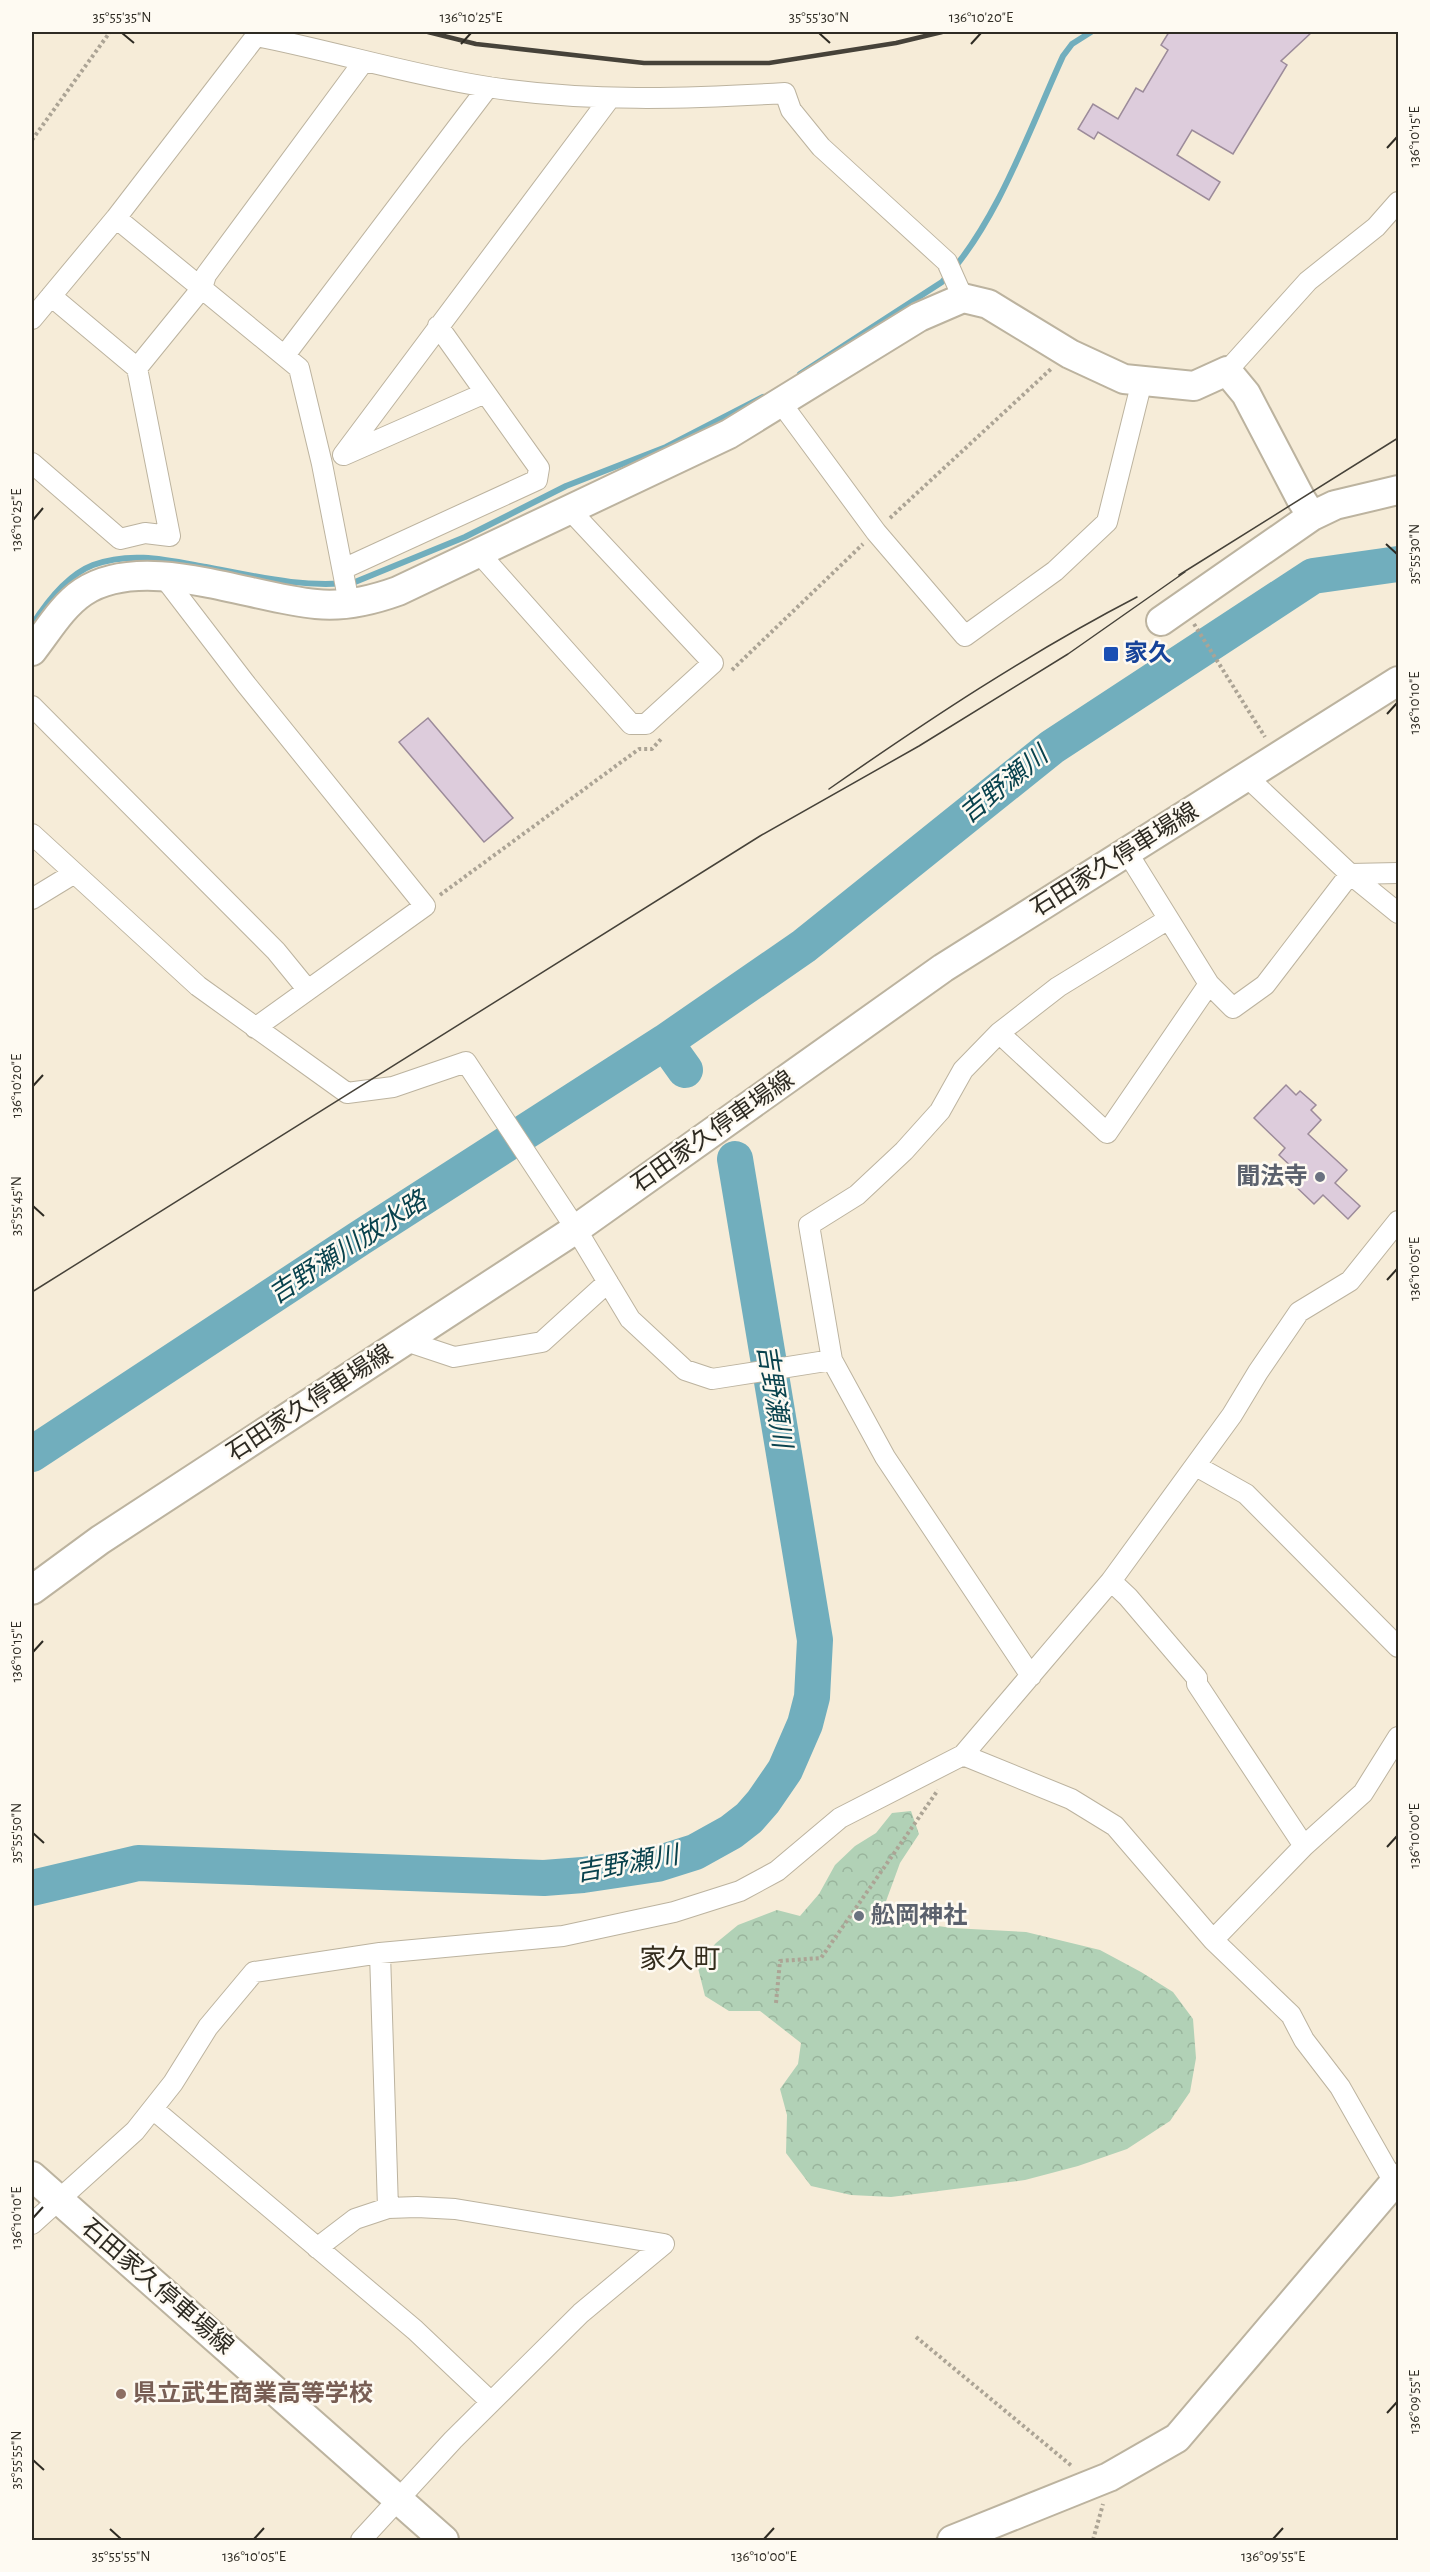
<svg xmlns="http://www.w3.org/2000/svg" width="1430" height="2572" font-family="'Alegreya Sans','Noto Sans JP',sans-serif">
  <defs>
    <pattern id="forest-crowns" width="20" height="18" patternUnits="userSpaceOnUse" patternTransform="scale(1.5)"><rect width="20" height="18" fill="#b1d1b6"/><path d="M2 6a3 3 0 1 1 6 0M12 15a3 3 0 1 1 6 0" fill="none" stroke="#99b49c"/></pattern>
  </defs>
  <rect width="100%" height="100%" fill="#f6ecd8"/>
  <!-- forest -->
  <path fill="url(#forest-crowns)" d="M911,1811l8,23 -19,29 -15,41 11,16 56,8 74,4 74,18 41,22 32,20 20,27 3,39 -6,34 -20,29 -43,28 -49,17 -53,14 -134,17 -40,-2 -40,-9 -25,-33 1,-38 -7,-26 18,-25 3,-21 -41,-32h-31l-24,-15 -8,-32 19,-21 22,-18 39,-15 23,6 19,-22 16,-29 20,-19 21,-13 16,-20z"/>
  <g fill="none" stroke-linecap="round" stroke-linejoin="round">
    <!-- stream -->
    <path stroke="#71aebd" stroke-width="6" d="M800,374l142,-92c55,-58 88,-154 121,-226l9,-12 19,-12
      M32,625c14,-22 35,-50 61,-60 38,-14 74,-5 113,2 48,9 100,22 149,15l110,-45 101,-51 100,-39 97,-50"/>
    <!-- river -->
    <path stroke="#71aebd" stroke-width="36" d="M685,1070l-20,-28 139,-96 248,-199 261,-171 85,-12
      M32,1454l328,-216 305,-196
      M32,1888l106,-25 406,15 39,-3 74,-11 38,-12 36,-20 18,-14 14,-16 22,-32 20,-46 7,-27 3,-57 -80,-481"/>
  </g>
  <!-- building -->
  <path fill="#ddccdc" stroke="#9c8b9a" stroke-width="1.5" d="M1169,32h143l-31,29 6,4 -54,89 -41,-24 -15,25 43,27 -11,18 -111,-68 -4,7 -16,-10 15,-25 25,15 18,-31 7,4 25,-42 -7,-5z
    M428,718l85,100 -29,24 -85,-100z
    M1286,1085l10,10 4,-4 16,14 -5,5 10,10 -13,14 39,36 -12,13 25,23 -12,13 -25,-24 -9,9 -27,-26 8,-8 -16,-15 6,-7 -31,-30z"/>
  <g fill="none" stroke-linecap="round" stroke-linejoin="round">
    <!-- street casing -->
    <g stroke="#bcb39f" stroke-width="22">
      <path id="street" d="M116,218l183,150 23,96 27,139
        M32,319l84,-101 140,-182c77,15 154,39 232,51 98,15 199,12 297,6l6,17 30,37 126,115 16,36
        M285,355l203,-268
        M137,368l65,-80 4,-13 158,-214
        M1227,371l81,-90 68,-54 22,-25
        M781,403l95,129 89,104 90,-65 52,-49 35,-141
        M343,455l267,-357
        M344,455l141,-62
        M32,463l88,76 25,-6 25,3 -33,-168 -86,-72
        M479,553l152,171h15l67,-61 -145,-155
        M343,569l194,-89 2,-12 -101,-142
        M163,576l82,107 180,223 -170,122
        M32,706l244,245 31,38
        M1248,778l102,96 48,39
        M32,834l166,152 149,107 46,-6 73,-25 110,167 54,90 55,51 27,9 120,-19
        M1127,852l82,132 24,24 32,-23 85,-111 48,-1
        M32,899l41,-25
        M999,1033l108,100 102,-149
        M406,1341l48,16 88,-15 66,-60
        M1196,1466l50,28 152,153
        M1111,1581l17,16 69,81v6l107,162
        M1031,1676l-146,-219 -53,-97 -23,-135 48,-30 47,-44 36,-40 23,-41 36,-37 59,-46 109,-67
        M963,1755l108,44 44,27 98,114 78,75 13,25 36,47 54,95
        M1213,1940l91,-94 59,-53 35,-56
        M380,1953l8,255
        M153,2109l262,221 75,71
        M32,2224l103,-93 38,-48 35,-56 46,-55 126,-19 183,-17 111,-24 66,-21 37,-20 63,-53 123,-63 148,-174 121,-166 26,-43 41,-60 51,-31 48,-60
        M317,2248l38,-29 33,-11 29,-1 38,2 209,35 -83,69 -128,127 -92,100"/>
    </g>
    <!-- secondary casing -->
    <g stroke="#bcb39f" stroke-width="32">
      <path id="secondary" d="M1161,621l151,-105 23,-11 63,-15
        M32,651c15,-19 30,-45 51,-59 61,-40 166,6 233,12 27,3 57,-4 82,-13l331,-157 190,-117 44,-19 25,6 82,50 54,25 70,7 33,-15 19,23 55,105 11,17
        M32,1590l68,-50 476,-311 367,-261 455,-287
        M32,2176l412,364
        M952,2540l157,-63 68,-39 221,-260"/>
    </g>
    <!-- path -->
    <path stroke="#aca495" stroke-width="4" stroke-dasharray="3 3" stroke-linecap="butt" d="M32,140l78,-108
      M890,518l162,-150
      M1194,624l71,113
      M732,670l131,-126
      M440,895l199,-146h13l10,-11
      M776,2003l4,-42 41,-3 117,-168
      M916,2337l157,130
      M1093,2540l10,-36"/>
    <!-- street -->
    <use href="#street" stroke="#fff" stroke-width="20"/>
    <!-- secondary -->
    <use href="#secondary" stroke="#fff" stroke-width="28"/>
    <!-- tram -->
    <path stroke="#464239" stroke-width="1.5" d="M1179,575l219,-137
      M829,789c99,-69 200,-136 308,-192
      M32,1292l728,-456 159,-90 149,-92 117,-82"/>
    <!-- rail -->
    <path stroke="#464239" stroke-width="4.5" d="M428,32l48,12 168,19h125l127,-20 46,-11"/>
  </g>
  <!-- ticks -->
  <path fill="none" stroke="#2e2b23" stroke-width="2" d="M122,33l12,10M819,33l11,10M461,44l10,-11M971,44l10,-11M1387,148l10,-11M33,520l10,-12M1386,544l11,10M1387,714l10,-11M33,1086l10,-11M33,1206l11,10M1387,1280l10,-11M33,1652l10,-11M33,1833l11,10M1387,1847l10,-11M33,2218l10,-11M1387,2413l10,-11M33,2460l11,10M110,2529l11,10M254,2539l10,-11M764,2539l10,-11M1273,2539l10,-11"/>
  <!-- markers -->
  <rect fill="#1a4fb4" stroke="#fefaf2" stroke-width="2" x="1103" y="646" width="16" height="16" rx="3"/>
  <g fill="#6b7280" stroke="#fefaf2" stroke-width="2">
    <circle cx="1320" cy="1177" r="6"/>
    <circle cx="859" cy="1916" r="6"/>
  </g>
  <circle fill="#8d6e63" stroke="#fefaf2" stroke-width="2" cx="121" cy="2394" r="6"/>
  <g text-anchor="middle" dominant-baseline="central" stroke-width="5" stroke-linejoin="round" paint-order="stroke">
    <!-- transit labels -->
    <g font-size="24" font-weight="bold" fill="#164399" stroke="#fefaf2" text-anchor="start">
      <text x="1124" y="654">家久</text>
    </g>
    <!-- street labels -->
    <g font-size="24" fill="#2e2b23" stroke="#fefaf2">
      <text transform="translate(1115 860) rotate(-32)">石田家久停車場線</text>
      <text transform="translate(713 1132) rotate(-35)">石田家久停車場線</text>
      <text transform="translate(310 1403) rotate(-33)">石田家久停車場線</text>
      <text transform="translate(157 2287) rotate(41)">石田家久停車場線</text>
    </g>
    <!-- worship labels -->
    <g font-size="24" font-weight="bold" fill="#5b616d" stroke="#fefaf2" text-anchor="end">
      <text x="1308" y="1177">聞法寺</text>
      <text x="871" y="1916" text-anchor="start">舩岡神社</text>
    </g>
    <!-- education labels -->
    <g font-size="24" font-weight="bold" fill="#785e54" stroke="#fefaf2" text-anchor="start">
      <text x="133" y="2394">県立武生商業高等学校</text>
    </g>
    <!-- water labels -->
    <g font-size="26" font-style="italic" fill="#09424d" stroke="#fefaf2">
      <text transform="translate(1004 785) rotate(-39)">吉野瀬川</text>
      <text transform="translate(348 1248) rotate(-33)">吉野瀬川放水路</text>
      <text transform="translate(774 1396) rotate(81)">吉野瀬川</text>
      <text transform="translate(627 1864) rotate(-10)">吉野瀬川</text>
    </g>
    <!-- quarter labels -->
    <g font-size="27" fill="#332c1c" stroke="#fefaf2">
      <text x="680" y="1959">家久町</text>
    </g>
  </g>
  <!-- border -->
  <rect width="1430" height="2572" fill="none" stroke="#fefaf2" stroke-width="66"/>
  <rect x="33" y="33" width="1364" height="2506" fill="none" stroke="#2e2b23" stroke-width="2"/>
  <g font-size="15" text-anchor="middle" fill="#2e2b23">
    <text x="122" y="22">35°55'35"N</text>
    <text x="471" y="22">136°10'25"E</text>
    <text x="819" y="22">35°55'30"N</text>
    <text x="981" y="22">136°10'20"E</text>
    <text transform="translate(1414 137) rotate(-90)" y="5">136°10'15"E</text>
    <text transform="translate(16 520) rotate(-90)" y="5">136°10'25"E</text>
    <text transform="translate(1414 554) rotate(-90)" y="5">35°55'30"N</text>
    <text transform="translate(1414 703) rotate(-90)" y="5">136°10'10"E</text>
    <text transform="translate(16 1086) rotate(-90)" y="5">136°10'20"E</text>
    <text transform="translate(16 1206) rotate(-90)" y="5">35°55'45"N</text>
    <text transform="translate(1414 1269) rotate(-90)" y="5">136°10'05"E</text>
    <text transform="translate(16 1652) rotate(-90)" y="5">136°10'15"E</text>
    <text transform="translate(16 1833) rotate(-90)" y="5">35°55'50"N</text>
    <text transform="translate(1414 1836) rotate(-90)" y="5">136°10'00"E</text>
    <text transform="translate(16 2218) rotate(-90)" y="5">136°10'10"E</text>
    <text transform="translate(1414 2402) rotate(-90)" y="5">136°09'55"E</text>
    <text transform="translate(16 2460) rotate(-90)" y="5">35°55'55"N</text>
    <text x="121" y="2561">35°55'55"N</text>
    <text x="254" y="2561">136°10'05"E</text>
    <text x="764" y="2561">136°10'00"E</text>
    <text x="1273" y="2561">136°09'55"E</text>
  </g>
</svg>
